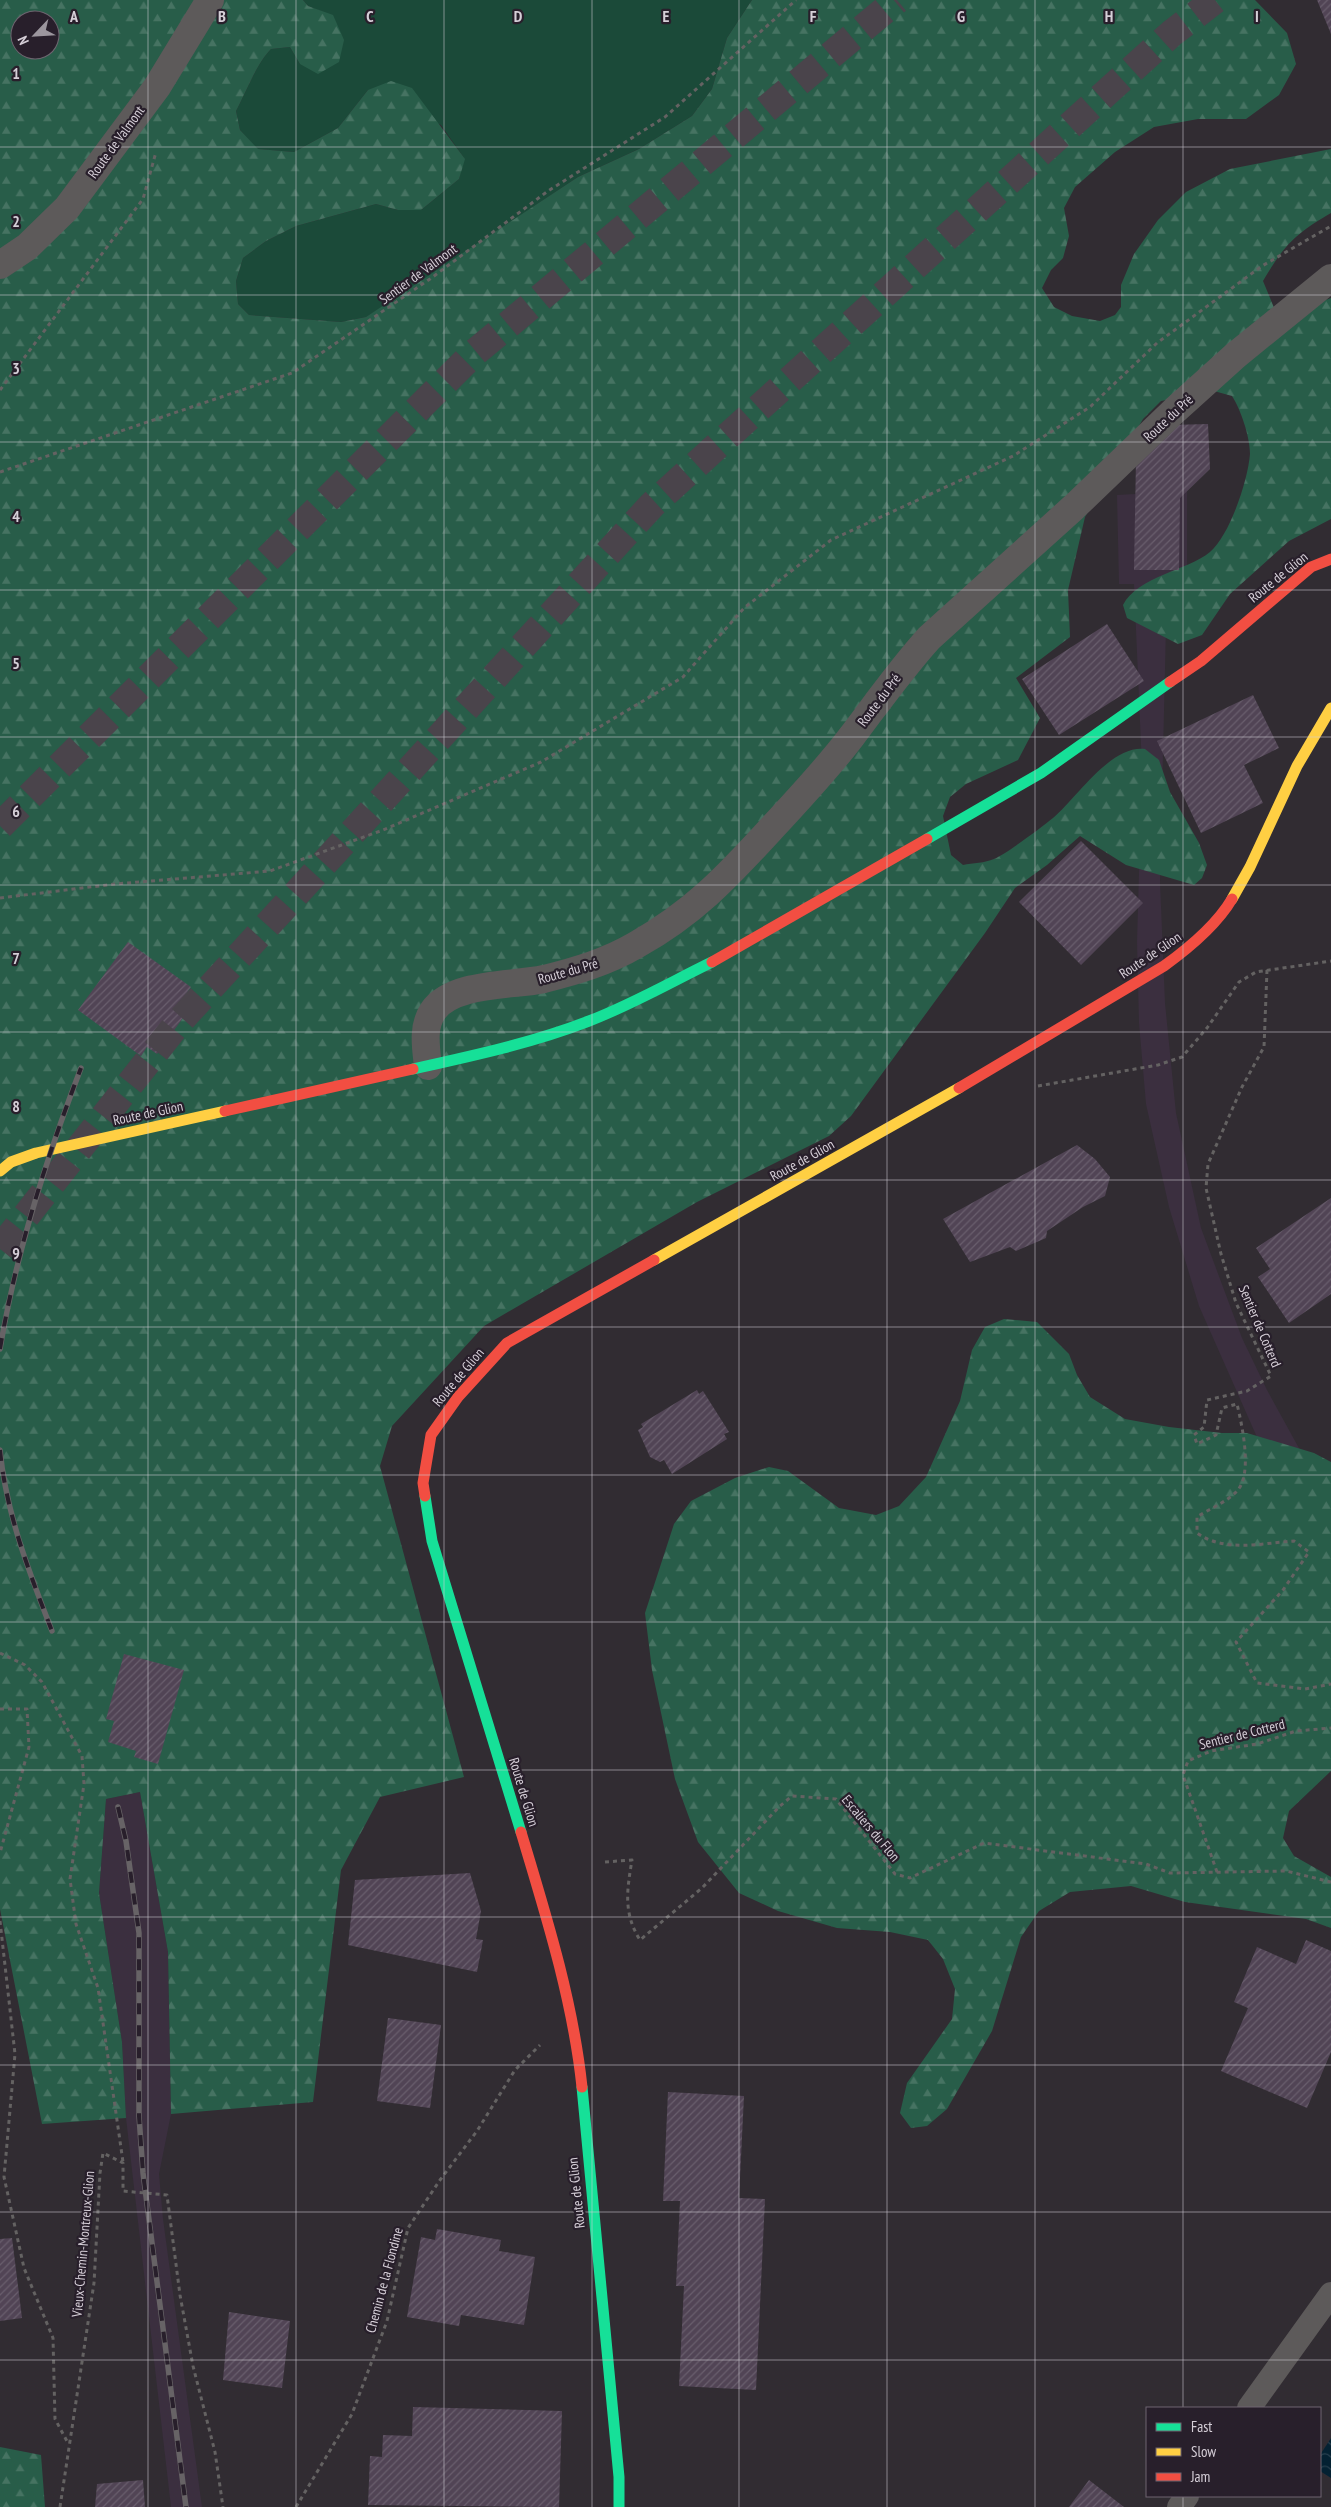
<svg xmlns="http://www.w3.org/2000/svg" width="1331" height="2507" font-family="'PT Sans Narrow',sans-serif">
  <defs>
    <pattern id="forest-firs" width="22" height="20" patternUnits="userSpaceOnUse" patternTransform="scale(1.25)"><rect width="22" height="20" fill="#285d49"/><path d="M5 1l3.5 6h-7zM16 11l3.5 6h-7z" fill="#467362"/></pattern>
    <pattern id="water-waves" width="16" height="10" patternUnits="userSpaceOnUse" patternTransform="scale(1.25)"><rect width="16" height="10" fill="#042132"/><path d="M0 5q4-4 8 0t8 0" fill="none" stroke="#28404f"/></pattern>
    <pattern id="building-hatch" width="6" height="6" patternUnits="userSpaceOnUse" patternTransform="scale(1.25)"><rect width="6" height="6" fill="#514455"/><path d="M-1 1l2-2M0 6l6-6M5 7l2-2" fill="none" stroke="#695e6d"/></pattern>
  </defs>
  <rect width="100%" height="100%" fill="#312c32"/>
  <!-- built -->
  <path fill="#3b2f3f" d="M1187,491v92l-20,1 -7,298 5,121 11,110 25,115 41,110 25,52 44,80 -51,-26 -61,-138 -30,-99 -23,-103 -7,-81 -2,-81 5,-175 -8,-183h-15l-2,-89z
    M140,1792l28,160 3,162 -12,60 4,45 39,288h-31l-45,-389 -4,-76 -23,-149 7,-94z"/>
  <!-- green -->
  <path fill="#1b4a39" d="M303,0h449l-25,38 -15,51 -20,27 -53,33 -61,28 -184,123 -28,17 -25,5 -92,-7 -11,-11 -2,-23 7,-23 23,-17 30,-15 80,-22 22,6h23l38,-31 5,-21 -23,-33 -73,-35 -30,38 -44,24 -37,-3 -17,-19 -4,-19c10,-19 21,-48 35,-62l19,-2 10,17 33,-48 -25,-10z"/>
  <!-- forest -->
  <path fill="url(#forest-firs)" fill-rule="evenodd" d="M0,0h303l5,6 25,9 11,25 -5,22 -21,12 -18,-10 -10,-17 -19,2c-14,14 -25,43 -35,62l4,19 18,19 36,3 44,-24 30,-38 23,-9 21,7 53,71 -6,20 -38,31h-23l-22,-6 -80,22 -30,15 -23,17 -7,23 2,23 11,11 92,7 25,-5 212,-140 61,-28 53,-33 20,-27 15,-51 25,-38h503l32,33 9,31 -17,31 -33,24h-48l-44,8 -39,25 -40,35 -11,21 5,28 -6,22 -12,12 -9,18 12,19 18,9 28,5 15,-6 6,-8v-22l13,-31 24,-34 28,-28 44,-23 101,-20v64c-36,21 -47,32 -68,68l12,29 40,-6 16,-6v221l-42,22 -59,53 -28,41 -24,9 -51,-26 -4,-13c15,-29 64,-34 87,-53 20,-17 38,-72 40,-98 0,-17 -9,-44 -18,-58l-18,-5 -53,10 -18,18 -58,98 -17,73 2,47 -54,41 24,40 -22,42 -52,24 -16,13 -7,19 8,39 12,10c10,-2 22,-2 31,-6 12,-5 48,-32 59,-41 24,-20 57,-73 92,-69l14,11 11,32 29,51 8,22 -5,13 -8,7 -68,-20 -46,-29 -33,29 -32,23 -30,45 -134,183 -22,20 -132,66 -213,124 -92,100 -12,40 84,311 -84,20 -39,73 -28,232 -142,12 -3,-162 -28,-160 -34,7 -7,94 23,149 4,76 -84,6 -42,-215zM20,20h30v30h-30z
    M1004,1319l33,3 32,32 8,21 13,22 35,22 44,8 53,6h25l67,20 17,9v309l-42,40 -6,27 11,18 37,21v51l-25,-9 -121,-17 -54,-16 -61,6 -31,19 -18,26 -29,94 -45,78 -20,17 -16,2 -11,-15 7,-30 45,-64 3,-30 -12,-30 -15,-19 -38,-8 -53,-4 -59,-17 -39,-18 -41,-51 -23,-63 -23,-109 -7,-57 29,-89 17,-23 44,-23 34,-11 19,4 51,37 37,7 23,-9 27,-29 34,-76 12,-51 13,-23z
    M0,2447l41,8 4,52h-45z"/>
  <!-- water -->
  <path fill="url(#water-waves)" d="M1331,2438v40l-11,-7v-16z"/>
  <!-- building -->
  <path fill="url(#building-hatch)" d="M1317,0h14v34z
    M1208,424l2,45 -30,29 -1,72h-45l2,-111 34,-34z
    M1107,624l37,57 -85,54 -37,-56z
    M1253,695l26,53 -35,17 19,38 -62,30 -44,-92z
    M1081,841l62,62 -62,62 -62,-63z
    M128,942l63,45 -7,10 9,7 -36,50 -10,-7 -6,9 -63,-46z
    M1077,1145l18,14 15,18 -5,19 -22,11 -36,24 -1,7 -30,13 -6,-4 -40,15 -27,-43z
    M1331,1198v96l-42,29 -31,-46 12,-8 -14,-21z
    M697,1390l2,4 4,-3 26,41 -5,2 3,5 -55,35 -8,-14 -4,2 -10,-5 -12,-27 5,-3 -2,-3z
    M124,1654l60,16 -26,94 -24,-7 2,-6 -28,-9 6,-21 -8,-2z
    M470,1873l11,38 -5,28 7,1 -6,32 -129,-27 7,-65z
    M1306,1940l25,11v101l-24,56 -86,-37 27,-63 -14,-6 23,-55 39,17z
    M388,2018l53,7 -11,83 -53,-7z
    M668,2092l76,4 -5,102 26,1 -9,191 -77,-4 5,-100h-8l4,-85h-17z
    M437,2229l64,11 -2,11 36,6 -11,68 -63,-10 -2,11 -52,-9 14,-80 14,3z
    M12,2238l10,80 -22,3v-82z
    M229,2312l61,9 -8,67 -59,-8z
    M413,2407l149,4 -3,96 -191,-2 2,-49 12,1 1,-22 29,1z
    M143,2480l2,27h-50l2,-23z
    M1089,2480l35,27h-55z"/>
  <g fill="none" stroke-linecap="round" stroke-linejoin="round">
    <!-- highway-tunnel -->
    <path stroke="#4a444b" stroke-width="28" stroke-dasharray="28 14" stroke-linecap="butt" d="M0,826l473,-472 424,-354
      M0,1249l178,-226 474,-518 520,-472 43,-33"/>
    <!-- path -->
    <path stroke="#646262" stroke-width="3" stroke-dasharray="4 4" stroke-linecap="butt" d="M0,390l143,-191 13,-47
      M0,472l292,-99 138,-94 118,-88 117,-74 131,-117
      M0,898l115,-14 155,-13 113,-41 158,-68 142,-85 61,-69 87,-68 182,-84 77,-49 67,-64 105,-77 69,-40
      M1267,970l-3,77 -22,40 -34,77 -2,24 15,66 15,49 35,73 -24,15 -40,9 -3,27 -10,8 3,9 19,-9 6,-27 15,-4c5,21 16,70 0,87 -10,11 -28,18 -40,26v16c28,20 65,10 97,8l15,11 -26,38 -47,52 21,41 48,6 26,-5
      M1038,1086l120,-21 24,-8 25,-29 32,-46 17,-10 75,-11
      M0,1653l25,12 17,17 40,74 2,28 -14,95 6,45 22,64 25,174
      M0,1709h27l2,38 -29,106
      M605,1862l27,-2c-5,30 -9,53 8,80l62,-52 78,-82 12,-10 44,3 59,75 15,4 74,-35 162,21 24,9 116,-2 45,11
      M1217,1872l-34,-97 5,-14 23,-10 46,-7 39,-13 35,-3
      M0,1921l15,133 -11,123 20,91 29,70 2,81 13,24
      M60,2507l34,-224 6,-110 3,-20 20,10v28l44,4 13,100 13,71 22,86 8,55
      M296,2507l56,-93 35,-93 21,-93 32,-48 37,-49 38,-61 25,-25"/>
    <!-- lane -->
    <path stroke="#5d5a5a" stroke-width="24" d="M1249,2408l82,-114
      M1179,2507l8,-11"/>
    <!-- street -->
    <path stroke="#5d5a5a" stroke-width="28" d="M0,265l27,-18 40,-39 90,-121 53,-87
      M428,1066c-2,-18 -6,-39 5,-55 20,-29 80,-25 111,-32 32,-8 63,-17 92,-34 57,-32 90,-67 134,-115 28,-30 57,-61 82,-94 25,-33 49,-67 77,-98l145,-131 101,-97 61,-55 95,-77"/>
    <!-- fast -->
    <path stroke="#16e098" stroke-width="11" d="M927,839l114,-66 129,-91
      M413,1069c59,-13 119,-26 176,-48 42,-16 82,-39 123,-59
      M425,1496l7,45 89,291
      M582,2087l37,390v30"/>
    <!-- slow -->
    <path stroke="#ffcf43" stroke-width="11" d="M1232,899l18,-32 47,-101 34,-58
      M0,1171l11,-9 25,-9 189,-42
      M654,1260l305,-172"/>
    <!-- jam -->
    <path stroke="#f24e42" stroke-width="11" d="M1170,682l31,-21 110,-94 20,-8
      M712,962l215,-123
      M959,1088l205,-122c25,-18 52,-40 68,-67
      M225,1111l188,-42
      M425,1496l-2,-13 8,-48 27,-38 49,-54 147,-83
      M521,1832c25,83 52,169 61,255"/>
    <!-- rail casing -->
    <g stroke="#676366" stroke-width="5.5">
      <path id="rail" d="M0,1349c16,-97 46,-190 81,-281
        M0,1450c6,63 29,122 52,181
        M118,1807l8,34 13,92v183l4,57 43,334"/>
    </g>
    <!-- rail -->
    <use href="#rail" stroke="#281f2b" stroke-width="4" stroke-dasharray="11" stroke-linecap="butt"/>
  </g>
  <!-- grid -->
  <path fill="none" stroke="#d6cfd8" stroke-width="1" stroke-opacity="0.55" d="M148,0v2507M296,0v2507M444,0v2507M592,0v2507M739,0v2507M887,0v2507M1035,0v2507M1183,0v2408M0,147h1331M0,295h1331M0,442h1331M0,590h1331M0,737h1331M0,885h1331M0,1032h1331M0,1180h1331M0,1327h1331M0,1475h1331M0,1622h1331M0,1770h1331M0,1917h1331M0,2065h1331M0,2212h1331M0,2360h1331M1183,2496v11"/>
  <g text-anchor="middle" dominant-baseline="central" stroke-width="4.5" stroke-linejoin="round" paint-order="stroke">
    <!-- street labels -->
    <g font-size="14" fill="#d6cfd8" stroke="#281f2b">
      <text transform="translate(116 142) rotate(-54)">Route de Valmont</text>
      <text transform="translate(418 274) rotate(-36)">Sentier de Valmont</text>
      <text transform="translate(1168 418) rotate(-43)">Route du Pré</text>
      <text transform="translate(1278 577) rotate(-39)">Route de Glion</text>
      <text transform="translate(879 700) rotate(-53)">Route du Pré</text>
      <text transform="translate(1150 955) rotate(-34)">Route de Glion</text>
      <text transform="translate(568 971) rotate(-16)">Route du Pré</text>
      <text transform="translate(148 1113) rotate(-12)">Route de Glion</text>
      <text transform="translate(802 1160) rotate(-29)">Route de Glion</text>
      <text transform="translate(1260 1326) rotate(67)">Sentier de Cotterd</text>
      <text transform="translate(458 1377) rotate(-50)">Route de Glion</text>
      <text transform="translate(1242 1734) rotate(-14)">Sentier de Cotterd</text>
      <text transform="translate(524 1792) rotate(73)">Route de Glion</text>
      <text transform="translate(871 1828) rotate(50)">Escaliers du Flon</text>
      <text transform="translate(576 2193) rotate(-96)">Route de Glion</text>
      <text transform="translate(83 2244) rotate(-85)">Vieux-Chemin-Montreux-Glion</text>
      <text transform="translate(384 2280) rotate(-75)">Chemin de la Flondine</text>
    </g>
  </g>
  <g font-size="16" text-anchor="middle" font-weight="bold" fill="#d6cfd8" stroke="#281f2b" stroke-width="4.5" stroke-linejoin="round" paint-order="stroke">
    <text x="74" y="22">A</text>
    <text x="222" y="22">B</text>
    <text x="370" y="22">C</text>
    <text x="518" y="22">D</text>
    <text x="666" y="22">E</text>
    <text x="813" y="22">F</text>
    <text x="961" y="22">G</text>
    <text x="1109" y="22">H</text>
    <text x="1257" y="22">I</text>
    <text x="16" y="79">1</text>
    <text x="16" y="227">2</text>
    <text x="16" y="374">3</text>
    <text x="16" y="522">4</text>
    <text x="16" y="669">5</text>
    <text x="16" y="817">6</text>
    <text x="16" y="964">7</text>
    <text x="16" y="1112">8</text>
    <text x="16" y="1259">9</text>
  </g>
  <!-- legend -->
  <rect x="1146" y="2407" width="175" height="90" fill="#281f2b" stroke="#6e6570"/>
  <rect x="1156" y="2423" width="25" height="8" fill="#16e098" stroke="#6e6570"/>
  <text x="1191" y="2432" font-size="15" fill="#d6cfd8">Fast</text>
  <rect x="1156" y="2448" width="25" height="8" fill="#ffcf43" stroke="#6e6570"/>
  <text x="1191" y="2457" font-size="15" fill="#d6cfd8">Slow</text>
  <rect x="1156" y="2473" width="25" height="8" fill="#f24e42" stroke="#6e6570"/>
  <text x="1191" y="2482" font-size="15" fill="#d6cfd8">Jam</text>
  <!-- north arrow -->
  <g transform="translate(35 35) rotate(245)"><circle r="24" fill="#281f2b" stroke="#6e6570"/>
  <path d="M0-4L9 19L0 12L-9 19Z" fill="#9c969e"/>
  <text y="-8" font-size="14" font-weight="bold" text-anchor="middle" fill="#d6cfd8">N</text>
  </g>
</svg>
